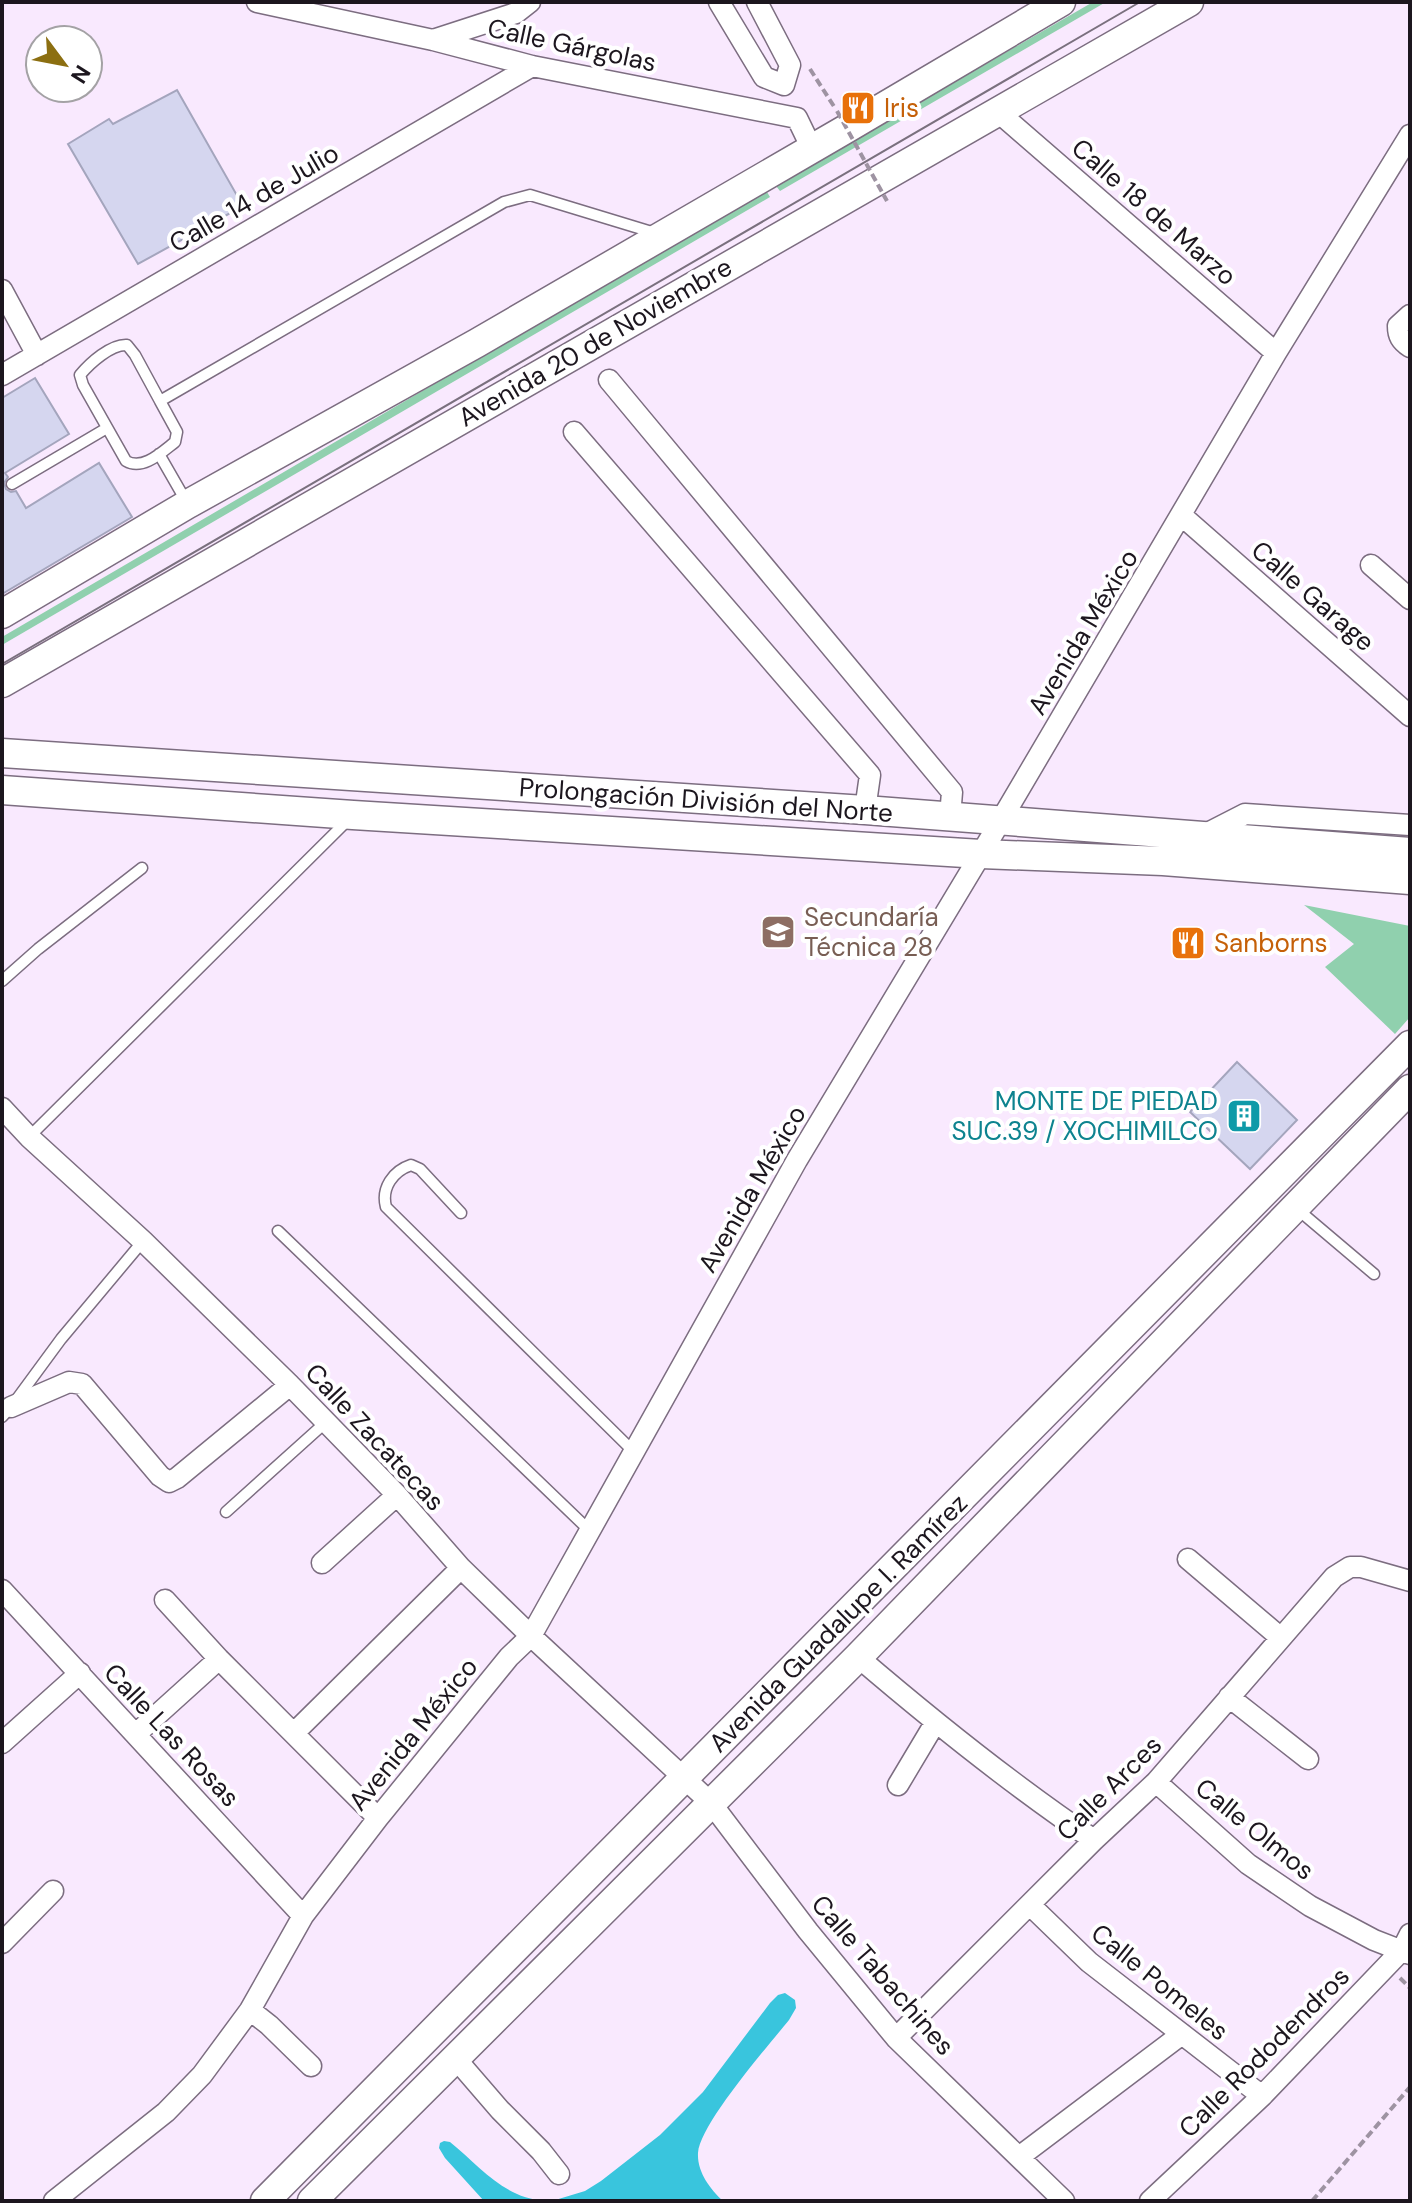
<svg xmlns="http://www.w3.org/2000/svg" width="1412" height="2203" font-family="'DM Sans',sans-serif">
  <rect width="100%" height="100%" fill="#f9e9fe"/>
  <!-- green -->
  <path fill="#90d0ae" d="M1093,2h13l-326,189 -4,-5 -9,6 3,5 -768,448v-8l659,-386z
    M1304,905l106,21v91l-15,17 -70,-67 29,-23z"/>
  <!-- water -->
  <path fill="#39c5dd" d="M785,1993l10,7 1,8 -7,12c-21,26 -89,104 -91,133 -1,19 12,36 25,48h-171l33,-10 16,-10 59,-46 43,-43 67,-89 8,-8z
    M444,2141l6,1c31,25 53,56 96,59h-62l-39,-43 -6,-10 1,-5z"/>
  <!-- building -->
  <path fill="#d5d6ef" stroke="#a4a5bd" stroke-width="2" d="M177,90l66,116 -105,58 -70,-120 41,-25 4,5z
    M35,378l34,56 -64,39 3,4 -4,6 2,6 5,3 5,-1 10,17 73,-45 33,54 -130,77v-196z
    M1237,1062l60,58 -47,49 -60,-57z"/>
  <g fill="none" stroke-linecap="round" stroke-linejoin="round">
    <!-- service casing -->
    <g stroke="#7c6d80" stroke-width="13">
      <path id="service" d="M160,401l-25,-46 -8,-10c-16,-1 -37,18 -47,30l3,10 43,76c17,10 36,-9 49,-19l2,-10 -17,-31 344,-199 26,-7 125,38
        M159,454l27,47
        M12,484l95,-56
        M2,981l36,-32 104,-81
        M29,1137l319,-317
        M1296,1208l78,66
        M461,1213l-41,-44 -9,-4c-18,6 -30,23 -25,42l248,245
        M278,1231l312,300
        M2,1417l9,-10 50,-68 82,-98
        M226,1512l100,-90"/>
    </g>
    <!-- minor casing -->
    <g stroke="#7c6d80" stroke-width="23">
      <path id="minor" d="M257,2l176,38 99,26 265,52 15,31
        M719,2l45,75 20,8
        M757,2l33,63 -6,20
        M433,40l83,-27 14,-11
        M997,111l279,242
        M2,290l35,65
        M1410,315l-12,11c0,10 3,15 12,21
        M2,375l530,-309
        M609,380l343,412 -2,25
        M574,432l296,343 -5,35
        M1181,515l229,201
        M1371,565l39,34
        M1204,835l41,-21 165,11
        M2,1108l27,29 114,104 147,144 107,110 64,73 70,68 180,167 97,128 88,107 168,163
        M11,1407l58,-25 13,2 78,92 9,6 8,-4 113,-93
        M1188,1559l93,79
        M322,1563l75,-68
        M2,1590l301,326
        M165,1600l54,59 159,159
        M858,1657c76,65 153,127 236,183
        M1229,1697l79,62
        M294,1733l167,-165
        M136,1734l83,-75
        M2,1743l78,-70
        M1156,1782l92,82 62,42 64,34 36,14
        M898,1785l37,-62
        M1030,1905l59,57 173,134
        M2,1943l51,-52
        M250,2010l19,15 42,41
        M896,2038l198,-198 62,-58 178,-205 16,-10h11l49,14
        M456,2059l44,51 41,41 18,23
        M1019,2157l163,-123
        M54,2201l112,-89 36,-37 48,-65 53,-94 75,-98 131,-161 22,-21 266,-476 184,-306 295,-501 134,-218
        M1150,2201l112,-105 140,-146 8,-16"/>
    </g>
    <!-- secondary casing -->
    <g stroke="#7c6d80" stroke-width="31">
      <path id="secondary" d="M2,614l186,-110 289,-161 369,-214 215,-127
        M2,683l1187,-681
        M2,753l863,57 545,42
        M2,790l351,25 628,39 182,7 247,19
        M265,2201l1145,-1156
        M312,2201l546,-544 552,-568"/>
    </g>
    <!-- path -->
    <path stroke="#9e93a2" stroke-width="4" stroke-dasharray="8 4" stroke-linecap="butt" d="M810,69l25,39
      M1400,1978l10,10
      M1312,2201l98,-114"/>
    <!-- service -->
    <use href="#service" stroke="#fff" stroke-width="10"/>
    <!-- minor -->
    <use href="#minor" stroke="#fff" stroke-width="20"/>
    <!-- secondary -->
    <use href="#secondary" stroke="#fff" stroke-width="28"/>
    <!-- tram -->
    <path stroke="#7a707e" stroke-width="2" d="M2,664l1138,-662"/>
    <!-- path-bridge -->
    <path stroke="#9e93a2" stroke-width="4" stroke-dasharray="8 4" stroke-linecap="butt" d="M837,111l50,90"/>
  </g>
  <!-- icons -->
  <defs>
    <g id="restaurant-square" transform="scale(1.8)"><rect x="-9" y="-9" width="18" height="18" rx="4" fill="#e8710a" stroke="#fff"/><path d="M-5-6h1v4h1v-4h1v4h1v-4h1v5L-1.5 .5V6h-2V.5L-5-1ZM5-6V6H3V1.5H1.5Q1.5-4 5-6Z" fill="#fff"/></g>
    <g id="school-square" transform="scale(1.8)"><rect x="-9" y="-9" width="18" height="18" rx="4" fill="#8d6e63" stroke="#fff"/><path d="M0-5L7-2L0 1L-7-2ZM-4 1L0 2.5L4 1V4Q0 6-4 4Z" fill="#fff"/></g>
    <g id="building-square" transform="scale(1.8)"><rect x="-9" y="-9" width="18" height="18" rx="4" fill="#0f9aa8" stroke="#fff"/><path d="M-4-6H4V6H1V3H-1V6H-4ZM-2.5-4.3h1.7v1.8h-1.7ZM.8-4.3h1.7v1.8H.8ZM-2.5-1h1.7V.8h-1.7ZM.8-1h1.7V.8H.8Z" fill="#fff"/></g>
  </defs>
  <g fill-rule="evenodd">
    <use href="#restaurant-square" x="858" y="108"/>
    <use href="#school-square" x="778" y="932"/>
    <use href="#restaurant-square" x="1188" y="943"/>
    <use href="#building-square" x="1244" y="1116"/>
  </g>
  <g text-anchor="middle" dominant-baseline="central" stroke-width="8" stroke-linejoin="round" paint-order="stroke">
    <!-- street labels -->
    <g font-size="26" fill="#1c161e" stroke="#fff">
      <text transform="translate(572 45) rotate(12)">Calle Gárgolas</text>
      <text transform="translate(254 198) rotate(-30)">Calle 14 de Julio</text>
      <text transform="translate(1154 212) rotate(41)">Calle 18 de Marzo</text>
      <text transform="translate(595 342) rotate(-30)">Avenida 20 de Noviembre</text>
      <text transform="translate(1313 596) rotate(41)">Calle Garage</text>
      <text transform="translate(1083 632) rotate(-59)">Avenida México</text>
      <text transform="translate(706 800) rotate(4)">Prolongación División del Norte</text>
      <text transform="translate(752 1189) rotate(-60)">Avenida México</text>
      <text transform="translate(375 1437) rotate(47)">Calle Zacatecas</text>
      <text transform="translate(838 1623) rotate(-45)">Avenida Guadalupe I. Ramírez</text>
      <text transform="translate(413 1734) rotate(-51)">Avenida México</text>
      <text transform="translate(172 1735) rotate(47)">Calle Las Rosas</text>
      <text transform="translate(1109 1788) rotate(-45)">Calle Arces</text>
      <text transform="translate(1255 1829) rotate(39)">Calle Olmos</text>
      <text transform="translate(883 1975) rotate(49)">Calle Tabachines</text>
      <text transform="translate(1160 1982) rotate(39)">Calle Pomeles</text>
      <text transform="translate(1264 2052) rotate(-45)">Calle Rododendros</text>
    </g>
    <!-- food labels -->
    <g font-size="26" fill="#c56008" stroke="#fff" text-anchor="start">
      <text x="884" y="108">Iris</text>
      <text x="1214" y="943">Sanborns</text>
    </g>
    <!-- education labels -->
    <g font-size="26" fill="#785e54" stroke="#fff" text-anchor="start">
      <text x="804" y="917">Secundaría<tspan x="804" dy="30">Técnica 28</tspan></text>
    </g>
    <!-- culture labels -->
    <g font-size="26" fill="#0d838f" stroke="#fff" text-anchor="end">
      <text x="1218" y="1101">MONTE DE PIEDAD<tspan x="1218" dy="30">SUC.39 / XOCHIMILCO</tspan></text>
    </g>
  </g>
  <!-- border -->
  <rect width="1412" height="2203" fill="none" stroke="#1c161e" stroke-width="8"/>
  <!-- north arrow -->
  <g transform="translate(64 64) rotate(122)"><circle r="38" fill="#ffffff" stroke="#a4a2a5" stroke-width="2"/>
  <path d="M0-6L14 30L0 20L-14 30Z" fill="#8c6f11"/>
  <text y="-12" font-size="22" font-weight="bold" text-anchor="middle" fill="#1c161e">N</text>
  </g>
</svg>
